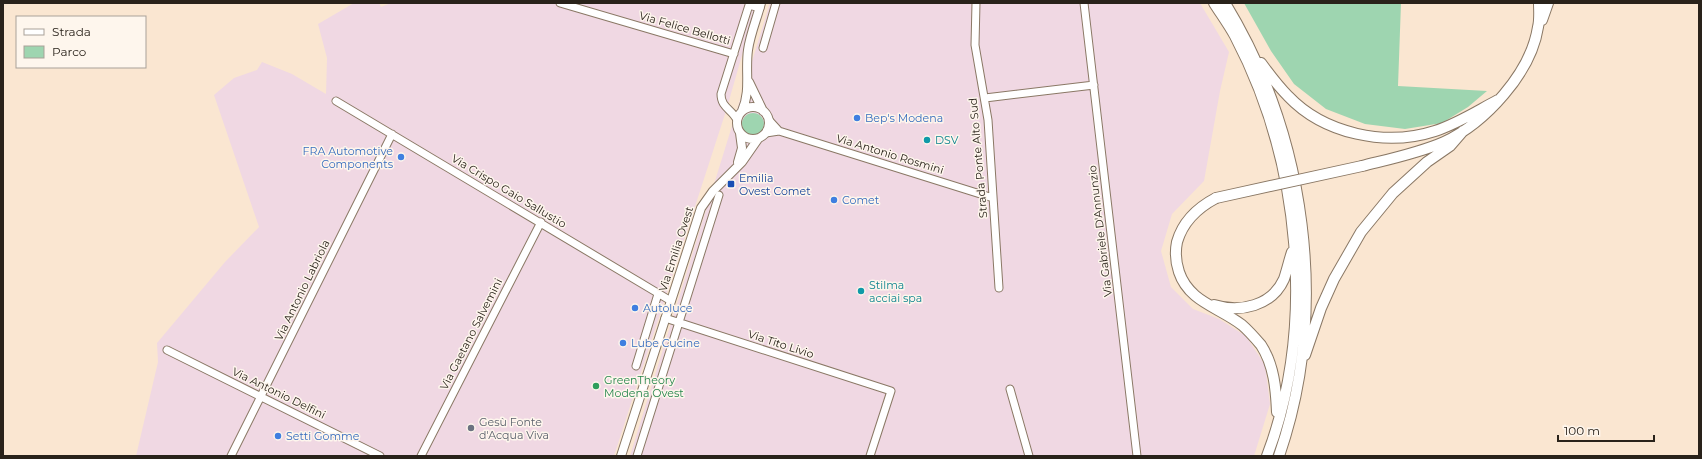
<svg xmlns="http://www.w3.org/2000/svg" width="1702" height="459" font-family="Montserrat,sans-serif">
  <rect width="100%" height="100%" fill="#fae6d1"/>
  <!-- industrial -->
  <path fill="#f0d8e3" d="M354,3h25l2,4 10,-4h366l-31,108 -112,345h-478l22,-94 -1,-19 68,-81 34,-35 -45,-132 20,-17 23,-8 5,-8 30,12 34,20 1,-36 -9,-34z
    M770,3h430l29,49 -9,39 -16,90 -32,33 -11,37 10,36 22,22 26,10 27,17 19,29 5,39 -16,52h-624z"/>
  <!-- green -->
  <path fill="#9ed5b0" d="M1244,3h157l-3,83 89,5 -19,16 -26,16 -37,6 -40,-5 -39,-15 -32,-25 -23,-33z
    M742 124a11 11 0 1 1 22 0a11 11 0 1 1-22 0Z"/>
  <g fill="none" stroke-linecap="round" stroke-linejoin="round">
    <!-- minor casing -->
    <g stroke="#8a7865" stroke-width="9">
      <path id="minor" d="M560,3l174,51
        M976,3l-1,42 13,75 11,168
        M1084,3l53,453
        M763,48l13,-45
        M985,98l109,-13
        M336,101l335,200
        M737,120c-5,-11 -16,-12 -16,-26l28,-89 11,3
        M769,120l10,11
        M766,133l13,-2 214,67
        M665,318l226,73 -21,65
        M167,350l213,106
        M636,366l22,-72
        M1010,389l19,67
        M231,456l161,-322
        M421,456l120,-234
        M637,456l82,-261"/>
    </g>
    <!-- major casing -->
    <g stroke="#8a7865" stroke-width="10">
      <path id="major" d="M749,82l14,29
        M737 123a16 16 0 1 1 32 0a16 16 0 1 1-32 0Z
        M742,111c9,-20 3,-40 6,-61 2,-15 9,-32 13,-47
        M738,162l4,-14 -2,-15
        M621,456l80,-248 12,-17 29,-29 16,-23"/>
    </g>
    <!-- highway casing -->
    <g stroke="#8a7865" stroke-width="12">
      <path id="highway" d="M1214,3c7,11 15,22 21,33 65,124 82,288 32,420
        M1225,3c81,133 105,305 54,453
        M1542,20l6,-17
        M1261,63c8,11 17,23 27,33 36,38 98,51 147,35 22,-7 42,-20 63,-31
        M1362,166c28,-7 57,-13 82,-24 41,-19 87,-69 94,-115 2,-8 1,-16 1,-24
        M1216,198c-19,10 -33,23 -39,44 -2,10 -1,21 2,30 10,30 40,35 63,53 7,6 13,13 19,20 13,20 15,44 16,67
        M1214,305c26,8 58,1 70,-26 3,-9 5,-18 8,-27
        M1305,355l16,-47 13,-29 27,-47 32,-39 34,-31 23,-16 13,-15"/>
    </g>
    <!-- minor -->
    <use href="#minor" stroke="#fff" stroke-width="7"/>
    <!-- major -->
    <use href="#major" stroke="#fff" stroke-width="8"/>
    <!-- highway -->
    <use href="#highway" stroke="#fff" stroke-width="10"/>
    <!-- highway-bridge casing -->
    <g stroke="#8a7865" stroke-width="12" stroke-linecap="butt">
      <path id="highway-bridge" d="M1216,198l146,-32"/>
    </g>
    <!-- highway-bridge -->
    <use href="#highway-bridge" stroke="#fff" stroke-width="10"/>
  </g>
  <!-- markers -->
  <g fill="#3f7fe0" stroke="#fef6ed" stroke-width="1.5">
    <circle cx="857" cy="118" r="4"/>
    <circle cx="401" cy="157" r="4"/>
    <circle cx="834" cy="200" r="4"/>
    <circle cx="635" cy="308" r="4"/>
    <circle cx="623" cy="343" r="4"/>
    <circle cx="278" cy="436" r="4"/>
  </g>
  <g fill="#0f9aa8" stroke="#fef6ed" stroke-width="1.5">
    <circle cx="927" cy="140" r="4"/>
    <circle cx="861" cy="291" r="4"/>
  </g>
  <rect fill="#1a4fb4" stroke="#fef6ed" stroke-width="1.5" x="727" y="180" width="8" height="8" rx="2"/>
  <circle fill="#2e9e5b" stroke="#fef6ed" stroke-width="1.5" cx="596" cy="386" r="4"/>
  <circle fill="#6b7280" stroke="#fef6ed" stroke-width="1.5" cx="471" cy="428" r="4"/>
  <g text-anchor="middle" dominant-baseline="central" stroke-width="3" stroke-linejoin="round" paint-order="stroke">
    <!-- street labels -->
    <g font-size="11" fill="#29221a" stroke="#fef6ed">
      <text transform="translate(685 28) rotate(16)">Via Felice Bellotti</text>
      <text transform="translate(890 154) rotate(17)">Via Antonio Rosmini</text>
      <text transform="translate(978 158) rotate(-95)">Strada Ponte Alto Sud</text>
      <text transform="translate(509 191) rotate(31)">Via Crispo Gaio Sallustio</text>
      <text transform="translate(1100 231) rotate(-97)">Via Gabriele D'Annunzio</text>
      <text transform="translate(676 249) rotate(-72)">Via Emilia Ovest</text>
      <text transform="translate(302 290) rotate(-64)">Via Antonio Labriola</text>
      <text transform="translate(471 334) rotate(-63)">Via Gaetano Salvemini</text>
      <text transform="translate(781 344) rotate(18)">Via Tito Livio</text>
      <text transform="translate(279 393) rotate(26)">Via Antonio Delfini</text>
    </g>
    <!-- shop labels -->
    <g font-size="11" fill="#366cbe" stroke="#fef6ed" text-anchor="start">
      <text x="865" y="118">Bep's Modena</text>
      <text x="393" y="151" text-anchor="end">FRA Automotive<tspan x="393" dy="13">Components</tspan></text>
      <text x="842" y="200">Comet</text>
      <text x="643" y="308">Autoluce</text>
      <text x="631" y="343">Lube Cucine</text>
      <text x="286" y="436">Setti Gomme</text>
    </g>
    <!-- culture labels -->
    <g font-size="11" fill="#0d838f" stroke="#fef6ed" text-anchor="start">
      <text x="935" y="140">DSV</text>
      <text x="869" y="285">Stilma<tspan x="869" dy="13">acciai spa</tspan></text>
    </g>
    <!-- transit labels -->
    <g font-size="11" fill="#164399" stroke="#fef6ed" text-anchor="start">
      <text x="739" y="178">Emilia<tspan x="739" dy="13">Ovest Comet</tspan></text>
    </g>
    <!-- leisure labels -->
    <g font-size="11" fill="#27864d" stroke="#fef6ed" text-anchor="start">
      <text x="604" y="380">GreenTheory<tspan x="604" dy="13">Modena Ovest</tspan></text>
    </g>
    <!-- worship labels -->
    <g font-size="11" fill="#5b616d" stroke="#fef6ed" text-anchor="start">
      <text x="479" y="422">Gesù Fonte<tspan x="479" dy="13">d'Acqua Viva</tspan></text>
    </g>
  </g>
  <!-- border -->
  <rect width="1702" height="459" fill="none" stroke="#29221a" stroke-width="8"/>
  <!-- legend -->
  <rect x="16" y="16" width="130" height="52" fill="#fef6ed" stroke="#a9a199"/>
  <rect x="24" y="29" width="20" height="6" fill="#ffffff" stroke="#a9a199"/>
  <text x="52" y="36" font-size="12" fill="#29221a">Strada</text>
  <rect x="24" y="46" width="20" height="12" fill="#9ed5b0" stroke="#a9a199"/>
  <text x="52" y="56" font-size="12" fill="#29221a">Parco</text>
  <!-- scale -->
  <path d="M1558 435v6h96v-6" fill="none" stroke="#29221a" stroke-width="2"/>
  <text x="1564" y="435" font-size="12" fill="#29221a" stroke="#fef6ed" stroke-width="3" paint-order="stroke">100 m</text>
</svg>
